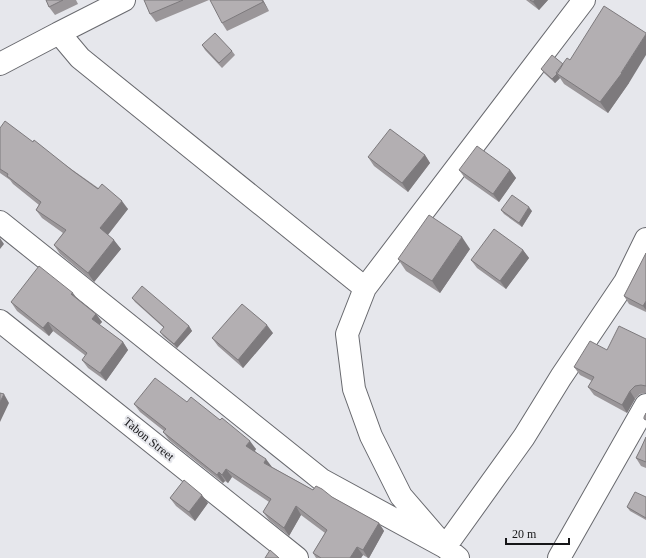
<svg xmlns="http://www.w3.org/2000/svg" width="646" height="558" font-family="'Times New Roman',serif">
  <rect width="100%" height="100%" fill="#e6e7ec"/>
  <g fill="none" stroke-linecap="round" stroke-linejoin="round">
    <!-- minor casing -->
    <g stroke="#68696e" stroke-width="24">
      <path id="minor" d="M124,0l-65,33 21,25 285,230
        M584,0l-219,288 -18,46 7,55 17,47 30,60 44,51 79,-110 37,-60 64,-95 21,-43
        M0,64l59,-31
        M0,222l322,258 123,67 13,11"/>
    </g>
    <!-- tertiary casing -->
    <g stroke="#68696e" stroke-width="24">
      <path id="tertiary" d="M0,321l297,237
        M559,558l87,-153"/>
    </g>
    <!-- minor -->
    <use href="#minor" stroke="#fff" stroke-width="22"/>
    <!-- tertiary -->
    <use href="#tertiary" stroke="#fff" stroke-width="22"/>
  </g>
  <!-- wall -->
  <path fill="#9a9699" d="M46,0h30l2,4 -23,11 -6,-8z
    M144,0h65l-53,22 -6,-8z
    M263,0l6,11 -42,20 -5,-8z
    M526,0h22l-9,10z
    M202,45l30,6 3,4 -13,13 -17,-18z
    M570,60l59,23 -21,30 -44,-29 -4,-6 -5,5 -11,-10 -3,-4 22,-5z
    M0,128l33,14 95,67 -20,26 13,14 -27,33 -34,-28 -6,-9 9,-12 -21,-15 -6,-8 3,-5 -26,-21 -3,-4 -10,-7z
    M425,155l5,8 -22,29 -34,-26 -6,-9z
    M459,170h51l6,8 -17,24 -34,-24z
    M501,210l31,1 -10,16 -18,-13z
    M470,249l-30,44 -34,-22 -8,-12z
    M523,250l6,8 -23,31 -29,-21 -6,-8z
    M646,253v59l-17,-8 -5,-8z
    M132,298l57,28 3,5 -15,17 -14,-12 -3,-4 4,-4 -29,-26z
    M77,299l19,15 6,8 -3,3 24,17 5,8 -22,31 -18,-13 -6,-8 4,-4 -33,-25 -4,5 -32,-25 -6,-9z
    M273,333l-30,35 -25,-22 -6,-8z
    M646,339v54l-6,1 -5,5 -8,14 -33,-18 -6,-8 4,-6 -12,-6 -6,-8 33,-17z
    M187,402l69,47 -1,2 17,16 41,23 19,7 47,26 5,8 -15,27h-1l-5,-3 -2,3h-45l-3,-5 12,-20 -24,-18 -12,21 -20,-16 -6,-8 6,-10 -37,-25 -4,6 -3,-2 -2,2 -54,-43 -6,-8 1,-1 -24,-19 -6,-8z
    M646,437v31l-5,-2 -5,-8 5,-10z
    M646,497v23l-16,-9 -3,-4z
    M170,498l38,5 -13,18 -19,-15z"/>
  <!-- shaded-wall -->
  <path fill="#7d7a7d" d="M262,0h1l6,11 -6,-9z
    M535,0h13l-9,10 -6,-8z
    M646,34v21l-17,28 -21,30 -8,-11 21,-29z
    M557,74l3,4 -5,5 -3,-4z
    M425,155l5,8 -22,29 -6,-9z
    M510,170l6,8 -17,24 -6,-8z
    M122,201l6,8 -22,28 -6,-9z
    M529,207l3,4 -10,16 -3,-4z
    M462,237l8,12 -30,44 -8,-12z
    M0,238l4,6 -4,5z
    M114,240l7,9 -27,33 -6,-9z
    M523,250l6,8 -23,31 -6,-8z
    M73,293l6,8 -8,-7z
    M646,301v9l-3,-4z
    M96,314l6,8 -5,5 -5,-8z
    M48,322l5,9 -4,5 -6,-8z
    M267,325l6,8 -30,35 -5,-8z
    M189,326l3,5 -15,17 -3,-4z
    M123,342l5,8 -22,31 -6,-8z
    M630,391l5,8 -8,14 -5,-8z
    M4,394l5,9 -9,19v-20z
    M250,441l6,8 -4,5 -6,-8z
    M266,459l6,8 -8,-4z
    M226,469l6,8 -4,6 -6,-8z
    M219,472l6,9 -2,2 -6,-8z
    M202,495l6,8 -13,18 -6,-9z
    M296,506l5,9 -12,21 -5,-8z
    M379,523l5,8 -15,27h-1l-5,-8z
    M357,547l6,8 -2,3h-11z"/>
  <!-- building -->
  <path fill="#b3afb2" stroke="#7d7a7d" d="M46,0h17l-14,7z
    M144,0h39l-33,14z
    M210,0h52l1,2 -41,21z
    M530,0h5l-2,2z
    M604,6l42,27v1l-25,39h1l-22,29 -44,-29 11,-15 3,2z
    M215,33l17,18 -13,12 -17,-18z
    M552,55l11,9 -6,10 -5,5 -11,-10z
    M5,121l28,21 1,-2 39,31 25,18 4,-5 20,17 -22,27 14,12 -26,33 -34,-28 12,-15 -30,-20 5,-8 -34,-26 1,-2 -8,-5v-41z
    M390,129l35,26 -23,28 -34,-26z
    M477,146l33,24 -17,24 -34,-24z
    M512,195l17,12 -10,16 -18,-13z
    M429,215l33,22 -30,44 -34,-22z
    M494,229l29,21 -23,31 -29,-21z
    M646,253v48l-3,5 -19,-10z
    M39,266l34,27 -2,1 25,20 -4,5 31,23 -23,31 -18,-13 5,-7 -39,-31 -5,6 -32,-26z
    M142,286l47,40 -15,18 -14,-12 4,-5 -32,-29z
    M242,304l25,21 -29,35 -26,-22z
    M619,326l27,13v47l-5,-1 -6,1 -5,5 -8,14 -34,-18 6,-10 -20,-10 16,-26 17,9z
    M155,378l32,24 4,-5 29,23 2,-2 28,23 -4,5 20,13 -2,4 49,27 3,-4 6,3 10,8 47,26 -16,27 -6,-3 -7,11h-29l-8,-5 14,-23 -31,-24 -12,22 -21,-16 8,-13 -45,-30 -4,6 -3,-3 -2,3 -54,-43 3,-3 -32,-25z
    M0,393l4,1 -4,8z
    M646,413v7l-2,-1v-2z
    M646,437v25l-10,-4 5,-10z
    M184,480l18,15 -13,17 -19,-14z
    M635,492l11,5v21l-19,-11z
    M270,550l9,8h-14z"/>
  <g text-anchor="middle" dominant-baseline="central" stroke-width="4" stroke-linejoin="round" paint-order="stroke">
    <!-- street labels -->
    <g font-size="12" fill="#161618" stroke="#e6e7ec">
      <text transform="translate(149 439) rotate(39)">Tabon Street</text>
    </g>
  </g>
  <!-- scale -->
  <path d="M506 538v6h63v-6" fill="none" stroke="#161618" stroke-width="2"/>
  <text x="512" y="538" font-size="12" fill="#161618" stroke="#e6e7ec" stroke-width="3" paint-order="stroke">20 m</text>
</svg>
